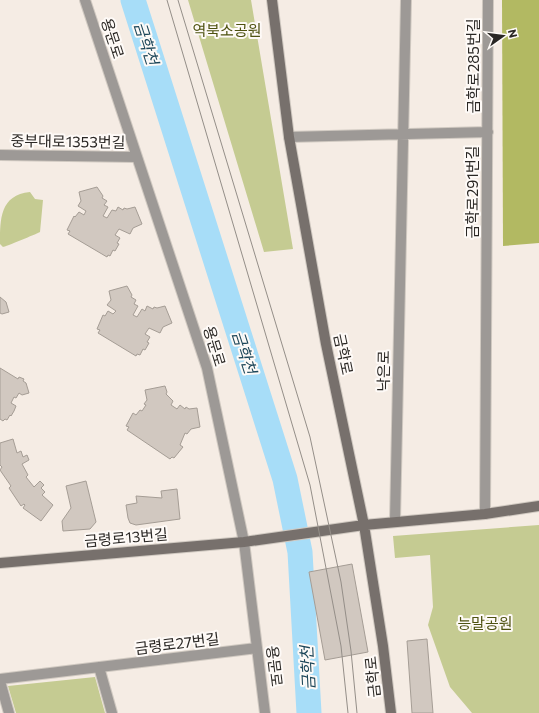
<svg xmlns="http://www.w3.org/2000/svg" width="539" height="713" font-family="Commissioner,'Noto Sans KR',sans-serif">
  <rect width="100%" height="100%" fill="#f5ece4"/>
  <!-- green -->
  <path fill="#c5cb92" d="M188,0h63l42,249 -29,3z
    M30,192l5,7 8,1 -3,32c-4,2 -35,15 -37,15l-3,-3c0,-25 0,-49 30,-52z
    M539,525v188h-67l-22,-26 -22,-62 5,-18 -3,-52 -35,3 -2,-22z
    M95,677l10,36h-89l-8,-27z"/>
  <!-- forest -->
  <path fill="#b2b962" d="M502,0h37v243l-36,3z"/>
  <g fill="none" stroke-linecap="round" stroke-linejoin="round">
    <!-- river -->
    <path stroke="#a7ddf8" stroke-width="25" d="M133,0l152,479 15,73 9,161"/>
  </g>
  <!-- building -->
  <path fill="#d1c8c0" stroke="#a59d95" d="M97,187l6,9 -1,2 5,3 -3,4 4,2 -5,9 4,2 5,-8 4,1 2,-4 5,3 1,-2 3,1 8,-2 7,17 -9,4 -3,6 -11,-5 -4,6 5,3 -3,5 2,1 -4,7 -2,-1 -3,6 -2,-1 -1,2 -39,-23 2,-3 -3,-1 7,-14 1,1 4,-5 5,3 2,-4 -8,-5 3,-5 -2,-9z
    M127,286l5,9 -1,2 5,3 -2,4 4,2 -5,9 4,2 5,-8 3,2 2,-5 6,3 1,-2 3,1 8,-2 7,17 -9,4 -3,6 -11,-5 -4,6 5,3 -3,5 2,1 -4,7 -2,-1 -3,6 -3,-1 -1,2 -38,-23 2,-3 -3,-1 6,-14 2,1 3,-5 5,3 3,-3 -9,-6 4,-5 -2,-9z
    M0,297l6,5 3,10 -7,2 -2,-1z
    M0,368l18,11 1,-2 5,2 -1,2 3,2 3,10 -7,2 -3,-2 -3,5 -2,-1 -3,6 5,3 -2,5 -3,5 -1,-1 -3,5 -2,-1 -2,2 -3,-2z
    M165,386l2,6 -1,2 7,7 -2,4 6,4 3,-4 5,4 1,-2 3,2 8,-1 3,19 -9,2 -4,5 -2,-1 -5,12 3,2 -9,11 -2,-1 -2,2 -43,-29 2,-3 -3,-1 7,-13 3,2 4,-5 2,1 4,-6 -2,-1 3,-4 -2,-10z
    M13,439l4,14 4,-2 2,6 4,-2 2,5 -7,4 6,11 -2,2 8,10 6,-6 4,4 -3,3 4,4 -3,3 11,10 -12,16 -18,-13 2,-3 -1,-1 -3,2 -12,-18 2,-2 -11,-16 2,-3 -2,-2v-22z
    M86,481l10,41 -6,7 -27,2 -1,-10 9,-13 -5,-22z
    M177,489l3,30 -44,6 -6,-2 -2,-5 -2,-13 11,-2 -1,-7 26,2 -1,-7z
    M352,564l16,88 -43,8 -16,-88z
    M427,639l6,74h-21l-5,-72z"/>
  <g fill="none" stroke-linecap="round" stroke-linejoin="round">
    <!-- minor casing -->
    <g stroke="#d0c9c1" stroke-width="12">
      <path id="minor" d="M85,0l122,368 37,174 21,171
        M289,137l199,-5
        M0,155l136,2
        M485,514l3,-514
        M395,521l11,-521
        M99,667l13,46
        M0,679l257,-31
        M0,681l9,32"/>
    </g>
    <!-- secondary casing -->
    <g stroke="#d0c9c1" stroke-width="12">
      <path id="secondary" d="M272,0l17,137 37,207 38,181 19,121 8,67
        M0,563l244,-21 120,-17 121,-11 54,-8"/>
    </g>
    <!-- minor -->
    <use href="#minor" stroke="#9d9996" stroke-width="10"/>
    <!-- secondary -->
    <use href="#secondary" stroke="#77706c" stroke-width="10"/>
    <!-- tram -->
    <path stroke="#948e88" stroke-width="1" d="M167,0l143,485 31,161 7,67
      M178,0l132,437 31,145 10,69 6,62"/>
  </g>
  <g text-anchor="middle" dominant-baseline="central" stroke-width="4" stroke-linejoin="round" paint-order="stroke">
    <!-- park labels -->
    <g font-size="15" fill="#4e5210" stroke="#fefaf7">
      <text x="227" y="30">역북소공원</text>
      <text x="485" y="623">능말공원</text>
    </g>
    <!-- street labels -->
    <g font-size="15" fill="#2a2724" stroke="#fefaf7">
      <text transform="translate(113 38) rotate(72)">용문로</text>
      <text transform="translate(473 66) rotate(-90)">금학로285번길</text>
      <text transform="translate(68 141) rotate(1)">중부대로1353번길</text>
      <text transform="translate(472 192) rotate(-90)">금학로291번길</text>
      <text transform="translate(215 346) rotate(73)">용문로</text>
      <text transform="translate(344 354) rotate(78)">금학로</text>
      <text transform="translate(383 371) rotate(-89)">낙은로</text>
      <text transform="translate(126 537) rotate(-5)">금령로13번길</text>
      <text transform="translate(177 643) rotate(-7)">금령로27번길</text>
      <text transform="translate(275 666) rotate(83)">용문로</text>
      <text transform="translate(372 677) rotate(-96)">금학로</text>
    </g>
    <!-- water labels -->
    <g font-size="16" font-style="italic" fill="#1c4659" stroke="#fefaf7">
      <text transform="translate(147 43) rotate(72)">금학천</text>
      <text transform="translate(245 352) rotate(72)">금학천</text>
      <text transform="translate(307 668) rotate(-93)">금학천</text>
    </g>
  </g>
  <!-- north arrow -->
  <g transform="translate(503 36) rotate(76)" stroke="#fefaf7" stroke-width="3" paint-order="stroke">
  <path d="M0-3L7 15L0 10L-7 15Z" fill="#2a2724"/>
  <text y="-6" font-size="11" font-weight="bold" text-anchor="middle" fill="#2a2724">N</text>
  </g>
</svg>
